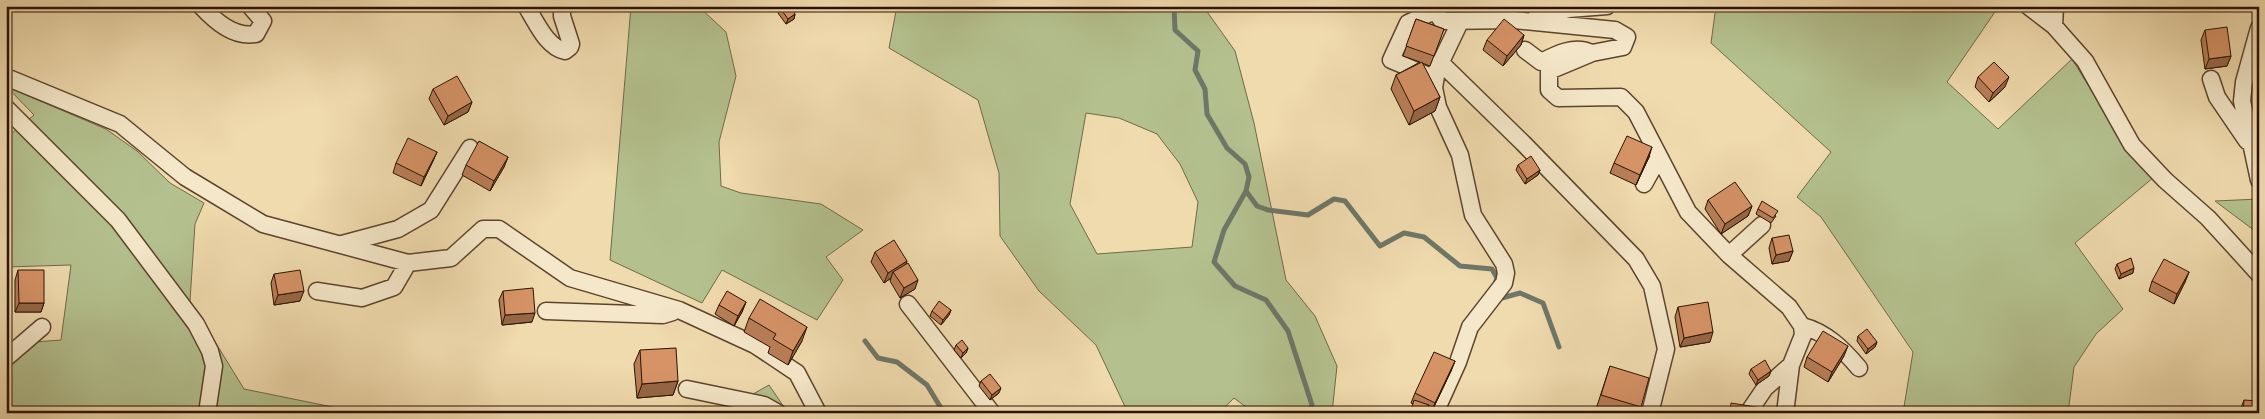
<svg xmlns="http://www.w3.org/2000/svg" width="2265" height="419" font-family="'IM FELL Double Pica',serif">
  <rect width="100%" height="100%" fill="#f0dbae"/>
  <filter id="stains"><feTurbulence type="fractalNoise" baseFrequency=".004" numOctaves="4"/><feColorMatrix values="0 0 0 0 .2 0 0 0 0 .09 0 0 0 0 .02 0 0 0 .5 -.17"/></filter>
  <radialGradient id="worn" r=".72"><stop offset=".6" stop-color="#630" stop-opacity="0"/><stop offset="1" stop-color="#630" stop-opacity=".3"/></radialGradient>
  <!-- green -->
  <path fill="#b4c18f" stroke="#706a48" fill-rule="evenodd" d="M631,6h67l28,26 10,44 -17,66 2,44 20,7 80,11 42,26 -37,27 17,23 -26,40 -95,-50 -20,33 -92,-43z
    M897,6h306l32,45 19,72 32,157 29,36 22,50 -5,47h-78l-20,-15 -15,15h-91l-32,-68 -57,-54 -39,-55 -1,-63 -21,-73 -89,-52zM1086,113l33,5 38,16 23,30 18,38 -6,45 -95,7 -27,-50z
    M1716,6h283l-52,76 51,47 74,-70 58,94 24,24 -79,66 48,66 -27,25 -22,33 -6,46h-165l10,-61 -92,-135 -24,-20 34,-45 -120,-109z
    M7,87l99,42 31,22 33,32 34,20 -9,21 -5,77 54,88 118,24 -356,-2v-67l55,-4 10,-75 -65,2v-129l28,-23z
    M2259,199v35l-44,-33z
    M769,385l19,28h-58l2,-7z"/>
  <g fill="none" stroke-linecap="round" stroke-linejoin="round">
    <!-- stream -->
    <path stroke="#6e7768" stroke-width="5" d="M1174,6l1,24 23,21 -3,19 10,19 2,25 20,34 18,16 4,13 -3,14 -22,39 -10,32 21,24 31,14 22,31 24,74 -2,8
      M1246,191l11,15 11,4 40,5 26,-16 11,2 35,45 24,-13 20,4 36,29 32,3 5,9 -3,9
      M1498,293l4,5 18,-5 23,10 16,44
      M865,341l13,17 19,4 30,23 17,28"/>
    <!-- minor casing -->
    <g stroke="#5c442c" stroke-width="19">
      <path id="minor" d="M201,6c14,15 33,32 55,28l7,-13 -13,-15
        M526,6c10,15 20,41 39,45l5,-4 1,-3 -9,-28v-10
        M1436,6l-1,5 7,10 72,-1 101,10 12,7 -4,10 -31,6 -43,18v19l9,8 63,-1 15,15 52,100 41,43 60,52 13,19 1,9 -12,30 -6,48
        M2028,6l26,20 31,35 47,84 33,35 43,38 51,56
        M1536,18l33,-9 38,-3
        M2054,26l1,-20
        M2259,28l-15,54 -2,19 17,79
        M1525,50l16,12c14,-7 33,-17 48,-10
        M1440,62l83,81 113,116 16,27 14,63 -16,64
        M1429,76l-38,-16 17,-37 27,-12
        M6,77l114,47 65,53 78,47 145,39 43,-5 32,-29h16l71,49 109,32 76,35 42,28 21,40
        M2211,79l6,18 30,44
        M6,108l112,112 78,104 14,27 4,15 -7,47
        M1644,184l15,-27
        M342,244l56,-15 33,-19 39,-62
        M1729,255l33,-30
        M317,291l45,7 32,-11 14,-24
        M908,304l84,109
        M546,311l117,4 10,-3
        M1802,326c24,6 41,23 57,42
        M6,358l36,-31
        M687,389l77,16 14,8
        M1750,410l15,-22 26,-23
        M1435,413l23,-51 12,-35 34,-44 2,-10 -2,-9 -31,-49 -13,-60 -22,-48 -4,-19 3,-18 23,-48"/>
    </g>
    <!-- minor -->
    <use href="#minor" stroke="#f5e8ca" stroke-width="16"/>
  </g>
  <!-- wall -->
  <path fill="#b87e58" stroke="#2b1200" d="M780,8l15,6 -1,5 -8,5 -8,-11z
    M1416,19l28,10 -14,37 -8,-3 18,34 -5,14 -26,14 -18,-36 5,-14 24,-13 -17,-6z
    M2205,30l26,26 -4,10 -22,3 -4,-29z
    M1524,35l-3,10 -18,21 -20,-16 4,-10z
    M1978,77l27,10 -16,15 -14,-15z
    M433,89l39,13 -4,10 -24,13 -15,-26z
    M437,152l-4,9 -12,25 -28,-13 3,-10z
    M508,157l-4,10 -14,24 -28,-16 4,-10z
    M1649,157l-13,28 -26,-12 4,-10z
    M1518,165l22,5 -2,5 -13,9 -9,-14z
    M1708,200l44,6 -4,10 -27,18 -16,-25z
    M1758,209l18,7 -5,7 -15,-9z
    M1772,238l21,13 -4,10 -17,3 -3,-16z
    M875,252l32,9 -1,3 9,25 -15,9 -10,-17 1,-3 -7,5 -13,-21z
    M2117,264l16,9 -14,6 -4,-10z
    M18,270l26,33 -3,9h-26v-32z
    M2189,272l-4,10 -11,22 -25,-13 3,-10z
    M274,274l26,27 -26,4 -3,-22z
    M503,291l29,31 -30,3 -3,-25z
    M746,302l-4,10 -8,14 -19,-12 4,-9z
    M1678,307l32,35 -30,5 -5,-30z
    M951,310l-2,5 -8,10 -11,-9 2,-5z
    M749,318l53,23 -14,24 -20,-12 2,-6 -26,-15z
    M1858,336l19,6 -2,5 -9,7 -9,-13z
    M956,345l12,3 -2,5 -5,5 -7,-8z
    M640,350l38,31 -5,14 -36,3 -3,-34z
    M1844,356l-16,26 -24,-15 3,-10z
    M1455,361l-4,10 -20,42 -20,-10 4,-10z
    M1610,366l31,41 -2,6h-31l-12,-4z
    M1751,369l20,2 -2,5 -13,9 -7,-11z
    M981,381l18,12 -9,7 -11,-14z
    M2244,400l15,13h-20z"/>
  <!-- shaded-wall -->
  <path fill="#966747" stroke="#2b1200" d="M1614,6h19l-21,5z
    M795,14l-1,5 -8,5 2,-5z
    M1524,35l-3,10 -18,21 4,-10z
    M2231,56l-4,10 -22,3 4,-10z
    M2009,77l-4,10 -16,15 4,-9z
    M1440,97l-5,14 -26,14 5,-14z
    M472,102l-4,10 -24,13 4,-9z
    M1652,147l-3,10 -13,28 4,-10z
    M437,152l-4,9 -12,25 3,-9z
    M508,157l-4,10 -14,24 4,-10z
    M1540,170l-2,5 -13,9 2,-5z
    M1752,206l-4,10 -27,18 4,-10z
    M1793,251l-4,10 -17,3 4,-9z
    M907,261l-4,10 -10,1 -2,6 -7,5 4,-10z
    M2134,268l-1,5 -14,6 2,-5z
    M2189,272l-4,10 -11,22 3,-10z
    M918,280l-3,9 -15,9 4,-10z
    M304,291l-4,10 -26,4 4,-10z
    M746,302l-4,10 -8,14 4,-10z
    M19,303h25l-3,9h-26z
    M951,310l-2,5 -8,10 2,-5z
    M535,313l-3,9 -30,3 3,-10z
    M807,327l-5,14 -14,24 5,-14z
    M1713,332l-3,10 -30,5 4,-9z
    M1877,342l-2,5 -9,7 2,-5z
    M1848,346l-4,10 -16,26 4,-10z
    M968,348l-2,5 -5,5 2,-5z
    M1455,361l-4,10 -20,42 4,-10z
    M1771,371l-2,5 -13,9 2,-5z
    M678,381l-5,14 -36,3 5,-14z
    M1001,388l-2,5 -9,7 2,-5z"/>
  <!-- building -->
  <path fill="#d69366" stroke="#2b1200" d="M782,6h8l5,8 -7,5 -8,-11z
    M1416,19l28,10 -10,27 -28,-10z
    M1504,19l20,16 -17,21 -20,-16z
    M2227,27l4,29 -22,3 -4,-29z
    M1422,62l18,35 -26,14 -18,-36z
    M1994,62l15,15 -16,16 -15,-16z
    M457,76l15,26 -24,14 -15,-27z
    M1627,136l25,11 -12,28 -26,-12z
    M408,138l29,14 -13,25 -28,-14z
    M479,141l29,16 -14,24 -28,-16z
    M1531,156l9,14 -13,9 -9,-14z
    M1735,182l17,24 -27,18 -17,-24z
    M1762,201l16,10 -5,7 -15,-9z
    M1789,235l4,16 -17,4 -4,-17z
    M894,240l13,21 -19,12 -13,-21z
    M2131,258l3,10 -13,6 -4,-10z
    M2164,259l25,13 -12,22 -25,-13z
    M908,263l10,17 -14,8 -11,-16z
    M18,270h26v33h-25z
    M300,270l4,21 -26,4 -4,-21z
    M533,288l2,25 -30,2 -2,-24z
    M727,291l19,11 -8,14 -19,-11z
    M760,299l47,28 -14,24 -20,-12 3,-5 -27,-16z
    M939,301l12,9 -8,10 -11,-9z
    M1708,302l5,30 -29,6 -6,-31z
    M1867,329l10,13 -9,7 -10,-13z
    M1823,331l25,15 -16,26 -25,-15z
    M962,340l6,8 -5,5 -7,-8z
    M676,348l2,33 -36,3 -2,-34z
    M1434,352l21,9 -20,42 -20,-10z
    M1765,360l6,11 -13,9 -7,-11z
    M1610,366l39,12 -8,29 -40,-12z
    M990,374l11,14 -9,7 -11,-14z
    M1414,400l15,5 -2,8h-17z
    M2244,400l15,1v12h-16z
    M1731,403l31,5 -1,5h-31z
    M2226,409l2,4h-14z"/>
  <!-- margin -->
  <rect width="2265" height="419" fill="none" stroke="#f0dbae" stroke-width="25"/>
  <rect x="8" y="8" width="2250" height="404" fill="none" stroke="#2b1200" stroke-width="2.5"/>
  <rect x="12" y="12" width="2240" height="394" fill="none" stroke="#2b1200"/>
  <rect width="100%" height="100%" filter="url(#stains)"/>
  <rect width="100%" height="100%" fill="url(#worn)"/>
</svg>
